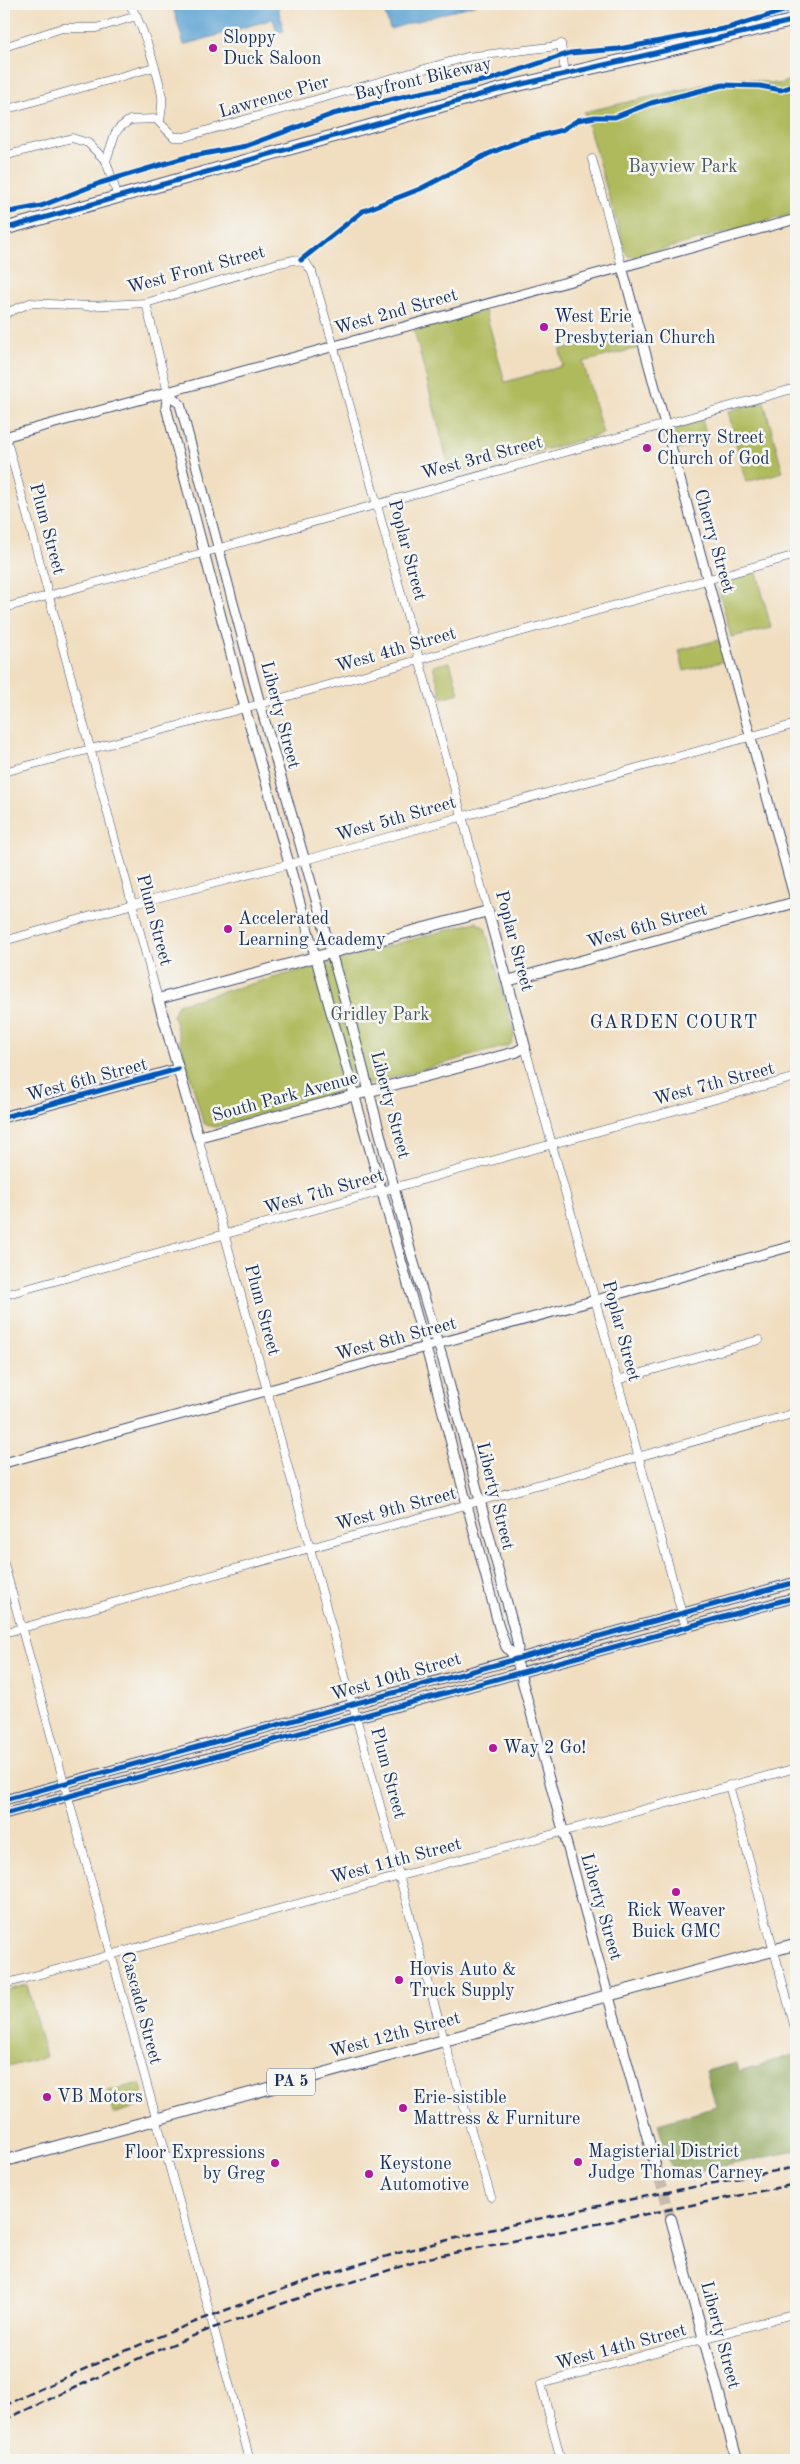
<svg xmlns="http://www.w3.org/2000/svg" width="800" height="2464" font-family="'Old Standard TT',serif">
  <rect width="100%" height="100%" fill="#f6f6f2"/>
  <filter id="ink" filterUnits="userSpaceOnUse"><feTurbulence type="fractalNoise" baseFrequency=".02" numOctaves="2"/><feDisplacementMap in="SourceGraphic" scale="10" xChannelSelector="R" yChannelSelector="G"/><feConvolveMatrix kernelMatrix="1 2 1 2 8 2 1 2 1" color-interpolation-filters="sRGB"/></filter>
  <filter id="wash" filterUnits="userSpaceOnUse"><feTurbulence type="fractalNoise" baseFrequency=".0096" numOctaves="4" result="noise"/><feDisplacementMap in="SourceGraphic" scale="20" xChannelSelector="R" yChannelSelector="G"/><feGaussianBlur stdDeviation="1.12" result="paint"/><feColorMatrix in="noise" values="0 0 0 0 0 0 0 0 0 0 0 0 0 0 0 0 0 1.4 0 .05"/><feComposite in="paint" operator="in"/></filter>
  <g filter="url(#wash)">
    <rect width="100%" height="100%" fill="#f1dec0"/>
    <!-- green -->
    <path fill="#afba5c" stroke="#65745d" d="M796,78v135l-161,44 -7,-1 -3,-5 -41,-139 136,-31 24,-2 34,5z
      M485,310l20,72 58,-16 -3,-16 74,-18 4,16 -55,14 20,72 -152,41 -37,-145z
      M764,402l19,70 -37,10 -18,-71z
      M702,419l6,22 -30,9 -4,-23z
      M757,572l14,56 -40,9 -13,-50 6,-6z
      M719,640l6,21 -41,10 -5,-21z
      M450,662l9,31 -17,5 -9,-32z
      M476,922l9,6 29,105 -1,7 -3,5 -295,82 -9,-2 -3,-3 -30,-107 5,-11z
      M27,1985l19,72 -42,11v-77z
      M140,2083l5,15 -3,7 -29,9 -6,-23z"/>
    <!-- forest -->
    <path fill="#8ba254" stroke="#536859" d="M796,2054v97l-122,25 -16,-52 58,-17 -10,-36 31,-8 2,8z"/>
    <!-- water -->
    <path fill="#5da3d3" stroke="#3c6998" d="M172,4h105l7,27 -7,1 -4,-13 -89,26z
      M382,4h95l-87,25z"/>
  </g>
  <g filter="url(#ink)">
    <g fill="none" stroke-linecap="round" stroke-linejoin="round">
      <!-- secondary-tunnel -->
      <path stroke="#c6bbac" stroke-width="10" stroke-dasharray="10 5" stroke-linecap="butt" d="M655,2164l16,55"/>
      <!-- minor casing -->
      <g stroke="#3b496d" stroke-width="9">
        <path id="minor" d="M129,4c12,15 30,72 33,93 1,8 -1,16 -2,24
          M4,47l58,-19h34l41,-12
          M4,110l150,-43
          M4,156l68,-18 16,5 18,18
          M592,159l30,108
          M118,197l-12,-36 9,-27 4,-6 11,-8 26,-1 18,18h10l283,-80 83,-10 11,-3 4,29
          M146,303l22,90
          M4,314l26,-11 59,3 57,-3 129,-39 19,-4 12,3 6,9 19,65 157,574
          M4,430l154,569
          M4,608l792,-220
          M4,772l256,-68 536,-149
          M4,941l129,-37 165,-42 498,-138
          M525,1047l161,581
          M198,1137l246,903 47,157
          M4,1295l792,-218
          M617,1380l142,-40
          M4,1564l246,896
          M4,1633l792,-220
          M729,1785l67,247
          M4,1984l792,-216
          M561,2460l-20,-76 255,-71"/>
      </g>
      <!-- tertiary casing -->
      <g stroke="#3b496d" stroke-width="11">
        <path id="tertiary" d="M622,267l174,636
          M168,393l12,11 80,300 91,318 60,231 32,107 73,277 2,11 -2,10 92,337
          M168,393l-2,14 79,301 184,651 70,268 7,20 10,11
          M4,437l792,-218
          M4,1463l792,-218
          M4,1800l792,-218
          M4,1814l792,-217"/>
      </g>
      <!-- secondary casing -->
      <g stroke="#3b496d" stroke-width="12">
        <path id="secondary" d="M488,911l37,136 -9,5 -318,85 -40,-138z
          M507,981l289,-79
          M4,1117l174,-48
          M608,1995l47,169
          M671,2219l66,241"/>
      </g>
      <!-- primary casing -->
      <g stroke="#3b496d" stroke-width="13">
        <path id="primary" d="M4,2161l792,-217"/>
      </g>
      <!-- trunk casing -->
      <g stroke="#3b496d" stroke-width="14">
        <path id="trunk" d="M4,229l497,-140 295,-69"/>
      </g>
      <!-- minor -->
      <use href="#minor" stroke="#fff" stroke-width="8"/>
      <!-- tertiary -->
      <use href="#tertiary" stroke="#fff" stroke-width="9"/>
      <!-- secondary -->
      <use href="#secondary" stroke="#fff" stroke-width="10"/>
      <!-- primary -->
      <use href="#primary" stroke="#fff" stroke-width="11"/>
      <!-- trunk -->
      <use href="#trunk" stroke="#fff" stroke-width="12"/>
      <!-- rail -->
      <path stroke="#1b2f5e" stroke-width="2.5" stroke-dasharray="8 4" stroke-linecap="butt" d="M4,2406c133,-63 269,-120 413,-158 125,-33 252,-56 379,-81
        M4,2420l140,-64 69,-28 74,-26 141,-44 368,-74"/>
      <!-- cycleway casing -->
      <g stroke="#f6f6f2" stroke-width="8">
        <path id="cycleway" d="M4,213l37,-7 59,-23 87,-26 59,-11 87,-32 77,-19 82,-16 78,-26 49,-4 109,-21 68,-21
          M4,229l497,-140 295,-69
          M301,260l62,-49 57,-22 68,-35 32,-13 42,-11 16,-10 17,-3h20l36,-14 72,-18 37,1 21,4 15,-5
          M4,1117l174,-48
          M4,1800l792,-218
          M4,1814l792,-217"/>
      </g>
      <!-- cycleway -->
      <use href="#cycleway" stroke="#0057b8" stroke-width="5"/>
    </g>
  </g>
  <!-- markers -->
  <g fill="#b5179e" stroke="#f6f6f2" stroke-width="2">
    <circle cx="213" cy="48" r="5"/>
    <circle cx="544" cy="327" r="5"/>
    <circle cx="647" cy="448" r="5"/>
    <circle cx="228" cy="929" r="5"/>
    <circle cx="493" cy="1748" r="5"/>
    <circle cx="676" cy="1892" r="5"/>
    <circle cx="399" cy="1980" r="5"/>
    <circle cx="47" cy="2097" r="5"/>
    <circle cx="403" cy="2108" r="5"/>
    <circle cx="578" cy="2162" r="5"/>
    <circle cx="275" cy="2163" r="5"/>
    <circle cx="369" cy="2174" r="5"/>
  </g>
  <g text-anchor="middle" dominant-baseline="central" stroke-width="5" stroke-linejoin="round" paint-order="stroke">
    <!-- shield labels -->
    <rect fill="#f6f6f2" stroke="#5d6b8a" stroke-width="1" x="267" y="2068.5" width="48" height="27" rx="4"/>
    <g font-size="16" font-weight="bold" fill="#1b2f5e">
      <text x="291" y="2082">PA 5</text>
    </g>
    <!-- poi labels -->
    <g font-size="18" fill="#1b2f5e" stroke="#f6f6f2" text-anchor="start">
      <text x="223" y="38">Sloppy<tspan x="223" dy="21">Duck Saloon</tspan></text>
      <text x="554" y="317">West Erie<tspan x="554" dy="21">Presbyterian Church</tspan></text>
      <text x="657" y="438">Cherry Street<tspan x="657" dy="21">Church of God</tspan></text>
      <text x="238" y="919">Accelerated<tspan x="238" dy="21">Learning Academy</tspan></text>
      <text x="503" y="1748">Way 2 Go!</text>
      <text x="676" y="1911" text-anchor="middle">Rick Weaver<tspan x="676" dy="21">Buick GMC</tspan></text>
      <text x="409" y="1970">Hovis Auto &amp;<tspan x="409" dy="21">Truck Supply</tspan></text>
      <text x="57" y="2097">VB Motors</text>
      <text x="413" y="2098">Erie-sistible<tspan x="413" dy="21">Mattress &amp; Furniture</tspan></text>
      <text x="588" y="2152">Magisterial District<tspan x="588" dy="21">Judge Thomas Carney</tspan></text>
      <text x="265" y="2153" text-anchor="end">Floor Expressions<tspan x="265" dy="21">by Greg</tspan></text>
      <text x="379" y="2164">Keystone<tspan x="379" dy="21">Automotive</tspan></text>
    </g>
    <!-- street labels -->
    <g font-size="18" fill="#1b2f5e" stroke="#f6f6f2">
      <text transform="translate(423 79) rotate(-13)">Bayfront Bikeway</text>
      <text transform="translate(274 97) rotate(-16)">Lawrence Pier</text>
      <text transform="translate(196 270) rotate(-15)">West Front Street</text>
      <text transform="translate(396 312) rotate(-16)">West 2nd Street</text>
      <text transform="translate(482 458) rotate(-15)">West 3rd Street</text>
      <text transform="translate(47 529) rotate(75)">Plum Street</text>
      <text transform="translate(714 541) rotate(74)">Cherry Street</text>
      <text transform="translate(407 550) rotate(75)">Poplar Street</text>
      <text transform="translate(396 650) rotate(-16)">West 4th Street</text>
      <text transform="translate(280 715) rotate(75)">Liberty Street</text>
      <text transform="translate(396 819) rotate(-16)">West 5th Street</text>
      <text transform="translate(154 920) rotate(75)">Plum Street</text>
      <text transform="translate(647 926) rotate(-16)">West 6th Street</text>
      <text transform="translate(514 941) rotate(75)">Poplar Street</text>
      <text transform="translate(87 1080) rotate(-15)">West 6th Street</text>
      <text transform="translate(714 1084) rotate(-15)">West 7th Street</text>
      <text transform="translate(285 1097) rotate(-15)">South Park Avenue</text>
      <text transform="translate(390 1105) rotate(75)">Liberty Street</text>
      <text transform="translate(324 1192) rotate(-16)">West 7th Street</text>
      <text transform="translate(262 1310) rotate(75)">Plum Street</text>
      <text transform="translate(621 1331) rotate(75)">Poplar Street</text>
      <text transform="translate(396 1339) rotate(-15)">West 8th Street</text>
      <text transform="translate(495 1496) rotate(76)">Liberty Street</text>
      <text transform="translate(396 1509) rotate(-15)">West 9th Street</text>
      <text transform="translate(396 1677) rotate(-16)">West 10th Street</text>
      <text transform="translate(388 1773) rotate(75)">Plum Street</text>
      <text transform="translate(396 1861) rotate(-15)">West 11th Street</text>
      <text transform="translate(601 1907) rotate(74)">Liberty Street</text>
      <text transform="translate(141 2008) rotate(75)">Cascade Street</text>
      <text transform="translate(395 2035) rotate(-15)">West 12th Street</text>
      <text transform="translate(720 2335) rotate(75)">Liberty Street</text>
      <text transform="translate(621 2347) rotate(-15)">West 14th Street</text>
    </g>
    <!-- park labels -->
    <g font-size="18" fill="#47595d" stroke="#f6f6f2">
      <text x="683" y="167">Bayview Park</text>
      <text x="380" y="1015">Gridley Park</text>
    </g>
    <!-- neighbourhood labels -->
    <g font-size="19" letter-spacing="1" fill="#1b2f5e" stroke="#f6f6f2">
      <text x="674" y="1023">GARDEN COURT</text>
    </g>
  </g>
  <!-- margin -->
  <rect width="800" height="2464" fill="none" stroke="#f6f6f2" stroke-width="20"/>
</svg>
